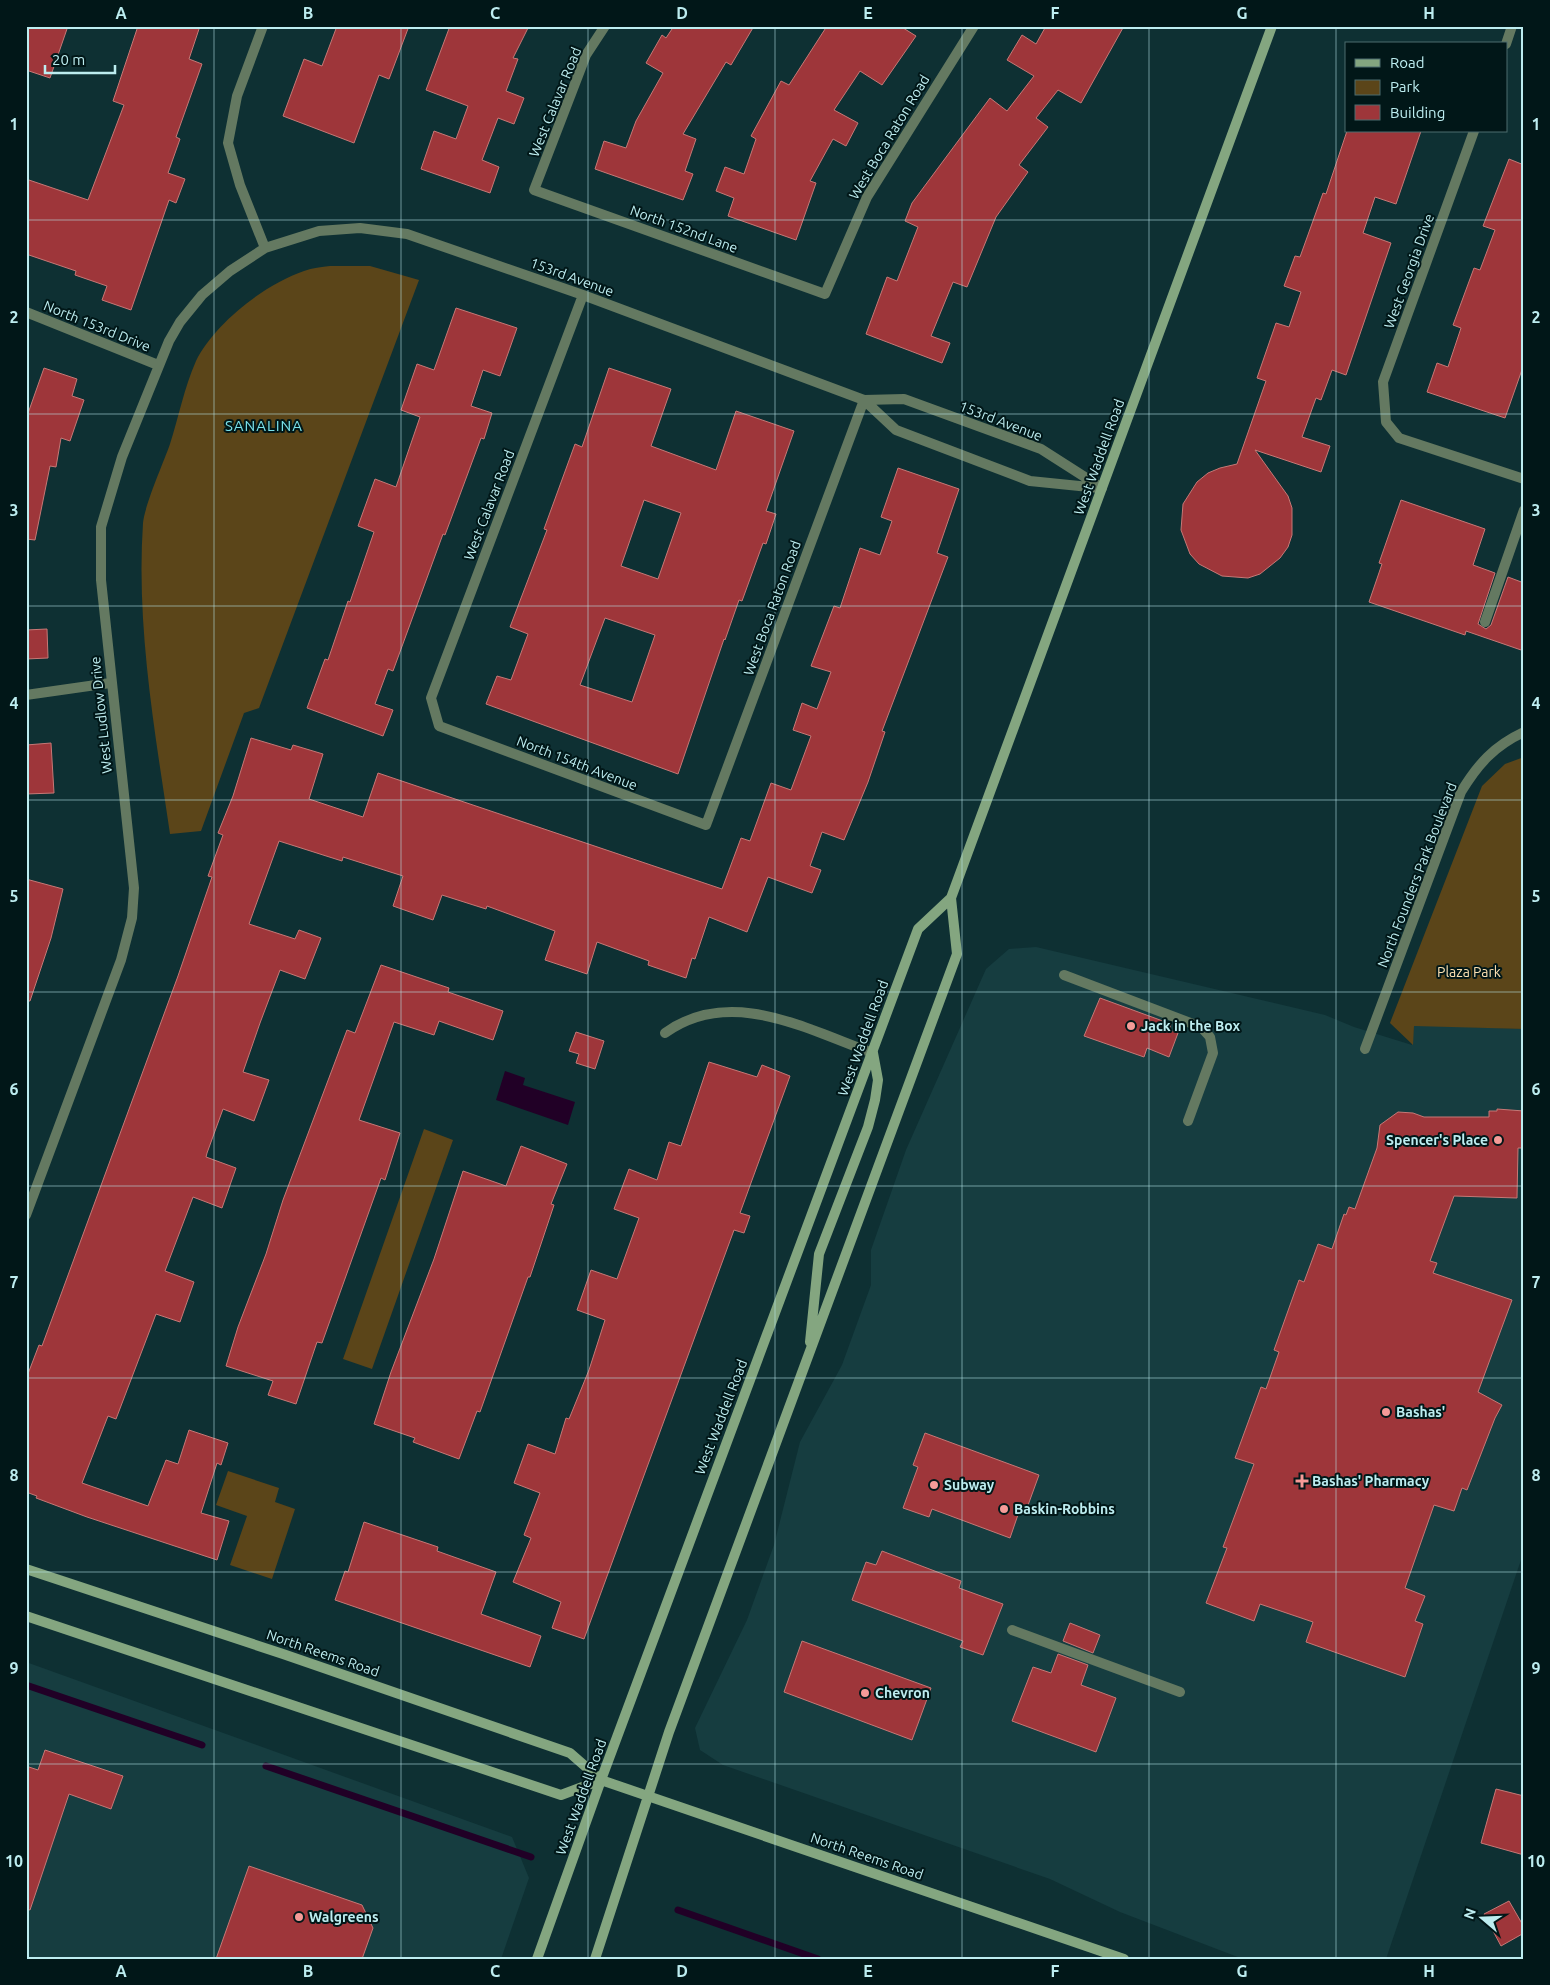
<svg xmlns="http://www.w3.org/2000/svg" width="1550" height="1985" font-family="Ubuntu,sans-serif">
  <rect width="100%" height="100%" fill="#0e3033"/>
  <!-- built -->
  <path fill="#163d40" d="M1036,947l289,68 29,12 58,18 2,-20 110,4v522l-138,408h-143l-123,-47 -70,-33 -327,-114 -23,-15 -5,-22 52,-108 27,-75 26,-103 42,-77 29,-80v-35l35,-100 80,-181 23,-20z
    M26,1662l486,175 17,41 -28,81h-475z"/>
  <!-- green -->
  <path fill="#5b4519" d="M330,266h40l49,14 -160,428 -15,5 -43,118 -31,3c-15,-102 -34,-207 -27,-311 2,-19 20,-59 27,-79 9,-28 14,-56 26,-83 18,-37 69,-77 108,-90 8,-3 18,-4 26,-5z
    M1524,757v272l-110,-3 -1,19 -23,-22 92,-237 23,-22z
    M424,1129l29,11 -81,229 -29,-10z
    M228,1471l51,17 -4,14 20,7 -23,70 -42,-14 17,-49 -31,-11z"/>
  <!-- water -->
  <path fill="#210026" d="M505,1071l20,7 -2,7 52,17 -7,23 -72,-25z"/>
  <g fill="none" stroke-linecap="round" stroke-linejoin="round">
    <!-- stream -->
    <path stroke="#210026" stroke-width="7" d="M26,1685l176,60
      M266,1766l265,91
      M678,1910l140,49"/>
  </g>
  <!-- building -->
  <path fill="#9e363a" stroke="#c67876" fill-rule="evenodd" d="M26,26h42l-18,52 -24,-8z
    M138,26h62l-11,33 13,5 -26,73 4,2 -12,34 17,6 -9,24 -7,-3 -38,110 -29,-10 5,-14 -32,-11 1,-4 -50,-17v-75l62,21 36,-95 -11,-4z
    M337,26h72l-20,53 -10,-4 -25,68 -71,-27 21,-57 18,7z
    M450,26h79l-16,32 5,1 -12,32 18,7 -10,26 -16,-6 -16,42 17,7 -9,26 -69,-24 13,-38 22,8 12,-33 -42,-16z
    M674,26h80l-23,39 -5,-3 -43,72 13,5 -11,32 8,3 -10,26 -88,-31 9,-28 22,7 10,-27 27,-48 -17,-10 16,-28 4,3z
    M827,26h73l16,10 -34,49 -22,-14 -26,39 24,13 -12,23 -13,-7 -23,42 6,2 -20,57 -68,-24 6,-18 -18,-7 9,-24 19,7 12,-35 -5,-3 30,-55 8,4z
    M1046,26h78l-43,77 -23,-13 -22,28 12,9 -29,38 9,7 -32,45 -29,70 -14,-5 -22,54 19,7 -8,20 -76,-29 21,-57 10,4 21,-54 -13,-6 7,-18 78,-105 17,13 27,-35 -27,-16 15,-25 14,9z
    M1347,131h74l-25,73 -21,-7 -12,36 28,10 -45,132 -14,-5 -11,30 -5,-2 -14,39 28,9 -9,26 -66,-22 33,46 4,12v27l-4,12 -8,11 -20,16 -12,4 -26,-2 -23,-12 -9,-10 -9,-24 2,-26 14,-22 11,-9 12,-5 17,-4 29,-83 -9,-3 19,-55 13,4 12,-35 -17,-6 11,-30 5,1 23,-64 3,1z
    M1509,159l15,6v199l-19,54 -78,-26 10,-29 11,4 13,-39 -8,-3 21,-57 6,2 15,-40 -12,-4z
    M456,308l61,20 -17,48 -17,-6 -12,36 21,7 -8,26 -3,-1 -36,97 -2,-1 -50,137 -5,-2 -13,35 18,6 -10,26 -76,-28 18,-49 3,1 20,-59 2,1 24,-70 -16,-6 17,-47 21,8 24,-70 -19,-7 16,-46 17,6z
    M44,368l33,11 -5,17 12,4 -14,41 -9,-3 -5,29 -6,-1 -15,74 -9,-1v-120z
    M609,368l62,21 -20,57 65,24 20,-59 58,20 -28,80 10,3 -10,30 -3,-1 -21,58 -3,-1 -14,40 -1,-1 -46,135 -192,-70 11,-28 14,4 17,-46 -18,-7 37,-97 -3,-1 31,-85 7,3zM644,500l37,13 -23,66 -37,-13zM605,618l50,17 -23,67 -52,-17z
    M898,468l61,21 -22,64 11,4 -66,174 3,1 -17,50 -24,58 -22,-8 -12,34 11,4 -9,23 -44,-16 -21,55 -38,-15 -14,42 -3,-1 -6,20 -38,-13 1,-4 -52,-19 -10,32 -42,-14 10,-29 -68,-25 -1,3 -44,-14 -9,25 -40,-14 10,-30 -60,-19 -1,4 -63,-20 -30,83 46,15 4,-9 22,8 -16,41 -25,-9 -20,53 -17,49 26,8 -15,41 -31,-12 -16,44 -1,4 30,11 -14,40 -29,-11 -28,74 29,11 -14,40 -24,-8 -40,105 -8,-3 -26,67 66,23 18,-46 12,4 11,-34 39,13 -7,22 -4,-2 -16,50 28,8 -12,39 -130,-43 -51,-19 1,-2 -11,-4v-113l13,-34 3,1 136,-370 34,-99 -4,-1 15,-41 -5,-2 15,-37 18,-58 40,12 2,-5 30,9 -14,45 54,18 15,-44 344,116 19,-51 9,3 21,-58 20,7 20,-54 -18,-6 9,-27 15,6 14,-37 -20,-6 23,-60 6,2 20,-60 20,7 12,-34 -11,-4z
    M1401,500l84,29 -12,36 22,8 -17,51 8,5 5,-4 17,-48 16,6v68l-58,-20 -1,4 -96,-33 13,-38 -3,-1z
    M47,629l1,29 -22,1v-29z
    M51,743l3,50 -28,1v-49z
    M26,879l37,10 -12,49 -21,63h-4z
    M381,965l68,23 -1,4 55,19 -10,29 -54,-19 -5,14 -40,-13 -35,98 41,13 -15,47 -4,-2 -59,165 -5,-1 -21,62 -28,-9 5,-14 -47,-15 12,-39 28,-73 17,-54 64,-170 8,3z
    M1100,998l71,26 -2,6 9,3 -9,24 -22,-9 -3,9 -60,-21z
    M576,1032l28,9 -9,28 -19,-6 3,-9 -10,-3z
    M709,1062l48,15 5,-12 28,11 -50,137 10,3 -6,17 -10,-3 -150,409 -32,-11 9,-26 -48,-20 18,-44 -7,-3 16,-42 -26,-10 14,-39 27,10 11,-36 3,1 20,-49 16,-50 -28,-10 14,-40 26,9 22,-61 -25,-9 15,-40 28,11 12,-38 12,4z
    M1497,1109l27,2v37h-6l-1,50 -63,-2 -24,65 7,2 -4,10 79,27 -34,92 24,13 -7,13 -28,72 -5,-2 -8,23 -20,-6 -29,83 20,8 -10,25 8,3 -18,53 -99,-35 7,-20 -53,-18 -6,17 -48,-18 21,-55 -4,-1 31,-83 -19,-6 26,-71 5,2 13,-37 -5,-2 25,-70 5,2 14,-38 14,5 12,-35 2,1 3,-8 6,2 22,-61 3,-23 18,-13 15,1 11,4h65v-6h8z
    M521,1146l46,18 -16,40 3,1 -24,72h-2l-48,135 -3,-1 -18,48 -46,-17 2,-4 -41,-14 17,-52 43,-113 29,-88 43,15z
    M925,1433l114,42 -12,33 -6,-2 -11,32 -78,-29 -3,8 -26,-9 15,-41 -5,-2z
    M364,1522l74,25 -1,4 59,21 -15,42 60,22 -11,31 -195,-67 10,-29 3,1z
    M882,1551l79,30 -2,7 44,16 -20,51 -23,-8 3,-6 -111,-41 14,-38 10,3z
    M1070,1623l30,12 -7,18 -30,-12z
    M802,1641l129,47 -19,52 -128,-48z
    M1058,1654l30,11 -7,20 35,13 -20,54 -84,-31 21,-54 18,6z
    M45,1750l78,26 -12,33 -42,-15 -39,116 -4,-1v-143l12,4z
    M1496,1789l28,7v59l-43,-12z
    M249,1866l113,39 11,23 -11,31h-146z
    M1509,1901l15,26v6l-23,13 -17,-32z"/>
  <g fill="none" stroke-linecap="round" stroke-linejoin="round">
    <!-- lane -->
    <path stroke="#647961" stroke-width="10" d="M1485,622l39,-112
      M1064,975l137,52 9,10 3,16 -25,68
      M665,1033c65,-47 141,-4 208,20
      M1012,1630l168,62"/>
    <!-- street -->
    <path stroke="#647961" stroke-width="10" d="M263,26l-26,70 -9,47 12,42 25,63
      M605,26l-19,29 -52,135 291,104 42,-97 107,-171
      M1506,44l6,-18
      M1474,131l-91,251 3,40 13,16 125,41
      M583,295l-152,403 8,28 267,99 158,-425
      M26,312l132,53
      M864,400l32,30 134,51 69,7
      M26,695l84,-12
      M1365,1049l96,-257c17,-28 33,-46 63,-60
      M26,1215l95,-255 11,-42 2,-30 -33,-308v-53l21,-70 47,-116 11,-19 22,-27 28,-24 35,-23 54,-17 41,-3 47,6 176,61 281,105 40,-1 137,50 61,39"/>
    <!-- secondary -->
    <path stroke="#84a680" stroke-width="10" d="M810,1342l9,-88 49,-127 7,-27 3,-20 -5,-27
      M26,1569l257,85 287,99 31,27 523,179
      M26,1616l535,179 40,-15
      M537,1959l64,-179 317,-851 33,-31 321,-872
      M595,1959l74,-227 288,-778 -6,-56"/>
  </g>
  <!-- grid -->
  <path fill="none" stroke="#bdedf0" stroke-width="1" stroke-opacity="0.55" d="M214,26v1933M401,26v1933M588,26v1933M775,26v1933M962,26v1933M1149,26v1933M1336,26v1933M26,220h1498M26,414h1498M26,606h1498M26,800h1498M26,992h1498M26,1186h1498M26,1378h1498M26,1572h1498M26,1764h1498"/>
  <!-- markers -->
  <g fill="#f59b98" stroke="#011718" stroke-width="2">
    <circle cx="1131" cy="1026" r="5"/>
    <circle cx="1498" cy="1140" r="5"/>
    <circle cx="1386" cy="1412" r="5"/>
    <path d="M1299.5 1473.5h5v5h5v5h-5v5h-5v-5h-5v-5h5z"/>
    <circle cx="934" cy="1485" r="5"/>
    <circle cx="1004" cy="1509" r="5"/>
    <circle cx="865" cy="1693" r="5"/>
    <circle cx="299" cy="1917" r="5"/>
  </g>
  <g text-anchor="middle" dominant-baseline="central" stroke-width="4" stroke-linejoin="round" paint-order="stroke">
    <!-- street labels -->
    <g font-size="14" fill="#bdedf0" stroke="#011718">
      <text transform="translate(555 102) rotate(-68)">West Calavar Road</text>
      <text transform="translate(889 137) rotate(-59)">West Boca Raton Road</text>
      <text transform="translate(684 229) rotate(20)">North 152nd Lane</text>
      <text transform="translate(1409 271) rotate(-70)">West Georgia Drive</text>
      <text transform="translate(572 277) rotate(20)">153rd Avenue</text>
      <text transform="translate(97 326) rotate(22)">North 153rd Drive</text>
      <text transform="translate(1001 421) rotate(21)">153rd Avenue</text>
      <text transform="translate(1099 457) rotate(-70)">West Waddell Road</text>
      <text transform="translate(489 505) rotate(-69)">West Calavar Road</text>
      <text transform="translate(772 608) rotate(-70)">West Boca Raton Road</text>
      <text transform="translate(101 715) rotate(-96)">West Ludlow Drive</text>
      <text transform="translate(577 763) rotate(21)">North 154th Avenue</text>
      <text transform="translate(1417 875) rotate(-69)">North Founders Park Boulevard</text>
      <text transform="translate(863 1038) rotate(-70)">West Waddell Road</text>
      <text transform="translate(721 1417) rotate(-69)">West Waddell Road</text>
      <text transform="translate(323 1653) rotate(19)">North Reems Road</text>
      <text transform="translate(581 1797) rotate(-70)">West Waddell Road</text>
      <text transform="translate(867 1856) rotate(19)">North Reems Road</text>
    </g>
    <!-- park labels -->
    <g font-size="14" fill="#fbe0b1" stroke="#011718">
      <text x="1469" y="972">Plaza Park</text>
    </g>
    <!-- poi labels -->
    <g font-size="14" font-weight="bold" fill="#bdedf0" stroke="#011718" text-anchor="start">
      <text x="1141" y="1026">Jack in the Box</text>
      <text x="1488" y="1140" text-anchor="end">Spencer's Place</text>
      <text x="1396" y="1412">Bashas'</text>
      <text x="1312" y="1481">Bashas' Pharmacy</text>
      <text x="944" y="1485">Subway</text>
      <text x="1014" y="1509">Baskin-Robbins</text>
      <text x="875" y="1693">Chevron</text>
      <text x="309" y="1917">Walgreens</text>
    </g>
    <!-- neighbourhood labels -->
    <g font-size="15" letter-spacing="1" fill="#7ae2ea" stroke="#011718">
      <text x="264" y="425">SANALINA</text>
    </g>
  </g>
  <!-- border -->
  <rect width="1550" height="1985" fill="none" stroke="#011718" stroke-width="55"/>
  <!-- legend -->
  <rect x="1345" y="42" width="162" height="90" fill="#011718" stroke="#4c6d6e"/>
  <rect x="1355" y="59" width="25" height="8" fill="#84a680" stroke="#4c6d6e"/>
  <text x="1390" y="68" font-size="15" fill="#bdedf0">Road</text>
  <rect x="1355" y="80" width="25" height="15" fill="#5b4519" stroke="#4c6d6e"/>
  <text x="1390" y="92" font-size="15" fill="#bdedf0">Park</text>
  <rect x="1355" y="105" width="25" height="15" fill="#9e363a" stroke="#4c6d6e"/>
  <text x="1390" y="118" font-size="15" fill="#bdedf0">Building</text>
  <!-- north arrow -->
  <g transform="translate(1482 1918) rotate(289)" stroke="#011718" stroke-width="4" paint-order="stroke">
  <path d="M0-4L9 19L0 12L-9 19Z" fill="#bdedf0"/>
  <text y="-8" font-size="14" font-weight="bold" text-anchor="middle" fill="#bdedf0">N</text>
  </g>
  <!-- scale -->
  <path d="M45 65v8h70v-8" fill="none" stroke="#bdedf0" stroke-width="2.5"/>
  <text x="52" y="65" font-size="15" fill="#bdedf0" stroke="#011718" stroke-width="4" paint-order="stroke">20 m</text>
  <rect x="28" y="28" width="1494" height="1930" fill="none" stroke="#bdedf0" stroke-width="2"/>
  <g font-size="16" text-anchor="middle" font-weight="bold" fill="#bdedf0">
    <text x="121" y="19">A</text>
    <text x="308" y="19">B</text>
    <text x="495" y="19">C</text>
    <text x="682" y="19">D</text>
    <text x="868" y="19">E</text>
    <text x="1055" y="19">F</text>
    <text x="1242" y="19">G</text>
    <text x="1429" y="19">H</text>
    <text x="14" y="130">1</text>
    <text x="1536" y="130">1</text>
    <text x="14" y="323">2</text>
    <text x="1536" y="323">2</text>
    <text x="14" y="516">3</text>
    <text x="1536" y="516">3</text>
    <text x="14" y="709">4</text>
    <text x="1536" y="709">4</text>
    <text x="14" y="902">5</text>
    <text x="1536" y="902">5</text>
    <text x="14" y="1095">6</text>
    <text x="1536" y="1095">6</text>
    <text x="14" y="1288">7</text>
    <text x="1536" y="1288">7</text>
    <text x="14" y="1481">8</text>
    <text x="1536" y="1481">8</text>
    <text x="14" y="1674">9</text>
    <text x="1536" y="1674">9</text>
    <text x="14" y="1867">10</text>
    <text x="1536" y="1867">10</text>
    <text x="121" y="1977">A</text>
    <text x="308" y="1977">B</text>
    <text x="495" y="1977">C</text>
    <text x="682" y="1977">D</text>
    <text x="868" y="1977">E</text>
    <text x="1055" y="1977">F</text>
    <text x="1242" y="1977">G</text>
    <text x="1429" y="1977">H</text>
  </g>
</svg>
